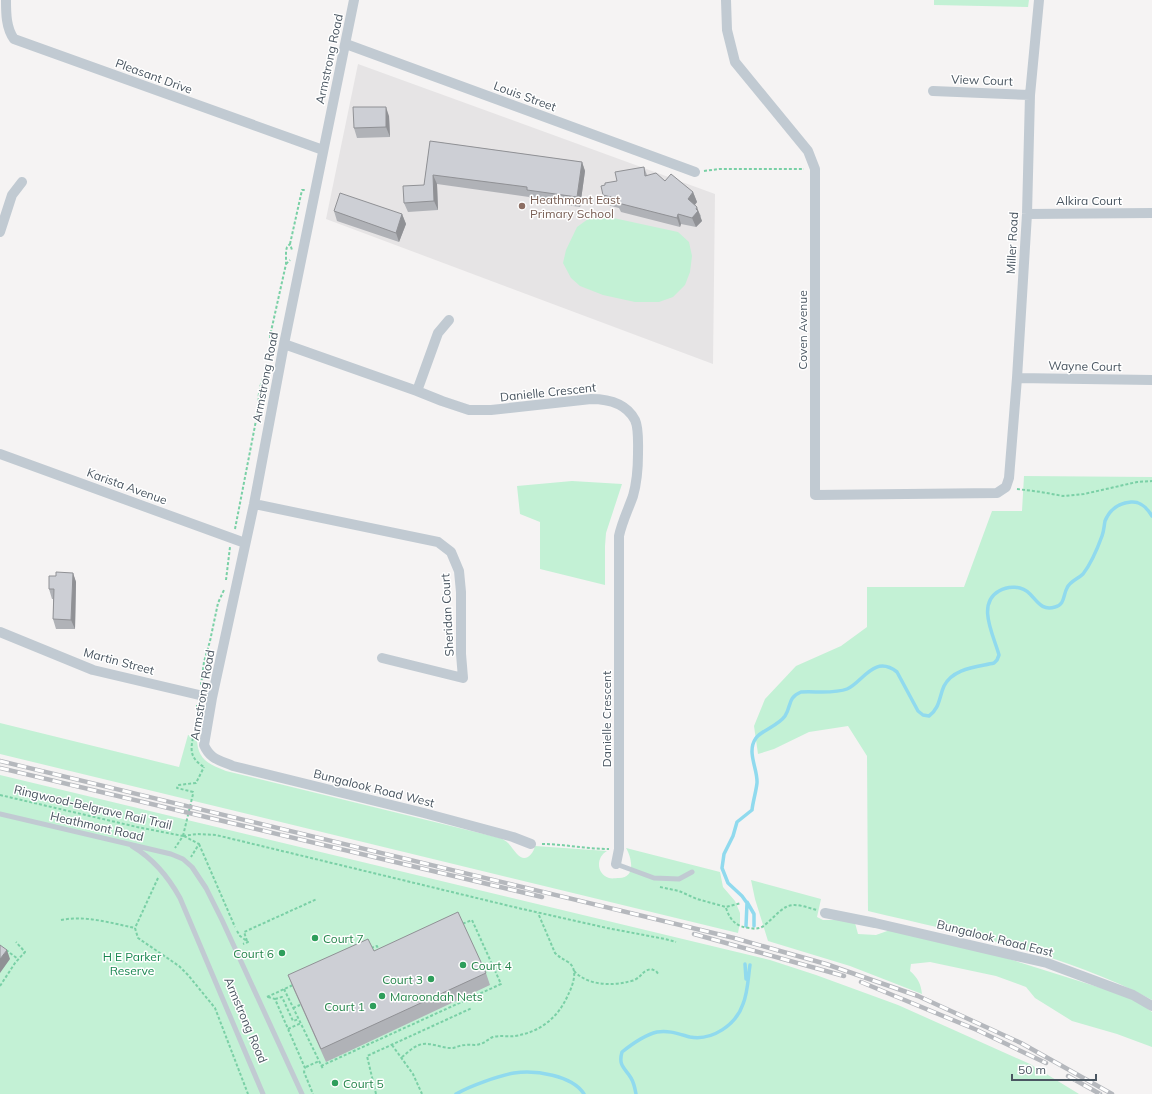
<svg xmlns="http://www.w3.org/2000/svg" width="1152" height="1094" font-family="Mulish,sans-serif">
  <rect width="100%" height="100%" fill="#f5f3f3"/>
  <!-- education -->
  <path fill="#e6e4e5" d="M358,64l357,130 -2,170 -387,-145z"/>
  <!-- green -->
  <path fill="#c3f1d5" d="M934,0h95l-1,7 -94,-2z
    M595,214l83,18 11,10 3,14 -2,16 -5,13 -12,12 -14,5h-24l-32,-7 -23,-9 -9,-8 -8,-15 3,-13 11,-23z
    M1024,476l128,1v523c-89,-47 -187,-66 -284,-89l-1,-155 -19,-30 -39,6 -35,17 -16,5 -4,-28 11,-27 31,-33 45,-20 26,-19v-40h97l28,-76h30z
    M572,481l50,3 -16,49 -1,13v39l-65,-16v-47l-20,-8 -3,-28z
    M0,723l179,44 9,-32 9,3c0,21 11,26 29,33l274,67c3,1 6,3 8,5 4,4 6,8 9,11 8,9 16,1 18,-8l72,5c-11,6 -11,23 2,27 3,1 7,0 10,0 17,0 13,-20 7,-30l94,24 3,15 12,14 5,12v9l-2,11 -738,-179z
    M0,775l770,185 46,15 82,30 132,59 49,30h-1079z
    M751,880l70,19 -4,18 6,3h16l16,3 3,11 18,1 14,-5 100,23 143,45 19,14v35l-35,-13 -45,-13 -37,-23 -9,-11 -30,-11 -66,-14 -19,2 -1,7c8,7 11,13 12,23l-72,-28 -82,-25 -13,-42z"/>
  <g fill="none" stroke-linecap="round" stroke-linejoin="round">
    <!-- stream -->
    <path stroke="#90daee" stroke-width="3.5" d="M747,902l7,12v12
      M746,926l1,-23 -5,-7 -14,-13 -6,-15 2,-14 9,-18 4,-14 15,-12c1,-9 4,-18 5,-27 1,-14 -11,-31 -1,-45 6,-8 22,-12 29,-22 7,-11 2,-18 16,-24 13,-1 34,2 46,-3 16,-7 27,-35 50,-17l21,39 5,4 6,1c11,-8 10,-19 15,-30 9,-18 33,-19 50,-23l3,-3 2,-5c-5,-19 -23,-51 0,-64 10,-6 23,-5 31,3 8,8 12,17 25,13 10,-2 8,-12 12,-19 3,-7 11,-9 16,-14 7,-9 15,-27 19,-38 2,-5 2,-10 3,-15 5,-12 14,-18 26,-19 10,-1 16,6 21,14
      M745,964l1,15
      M456,1094c14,-8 42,-18 58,-21 21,-3 58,2 70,21
      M636,1094c-1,-6 -2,-11 -5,-16 -6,-10 -13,-12 -9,-26 10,-8 22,-17 35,-20 12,-2 22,2 33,5 22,4 46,-12 53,-33 5,-12 5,-26 7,-39"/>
    <!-- path -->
    <path stroke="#7ad0a6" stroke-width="2" stroke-dasharray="3 2" stroke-linecap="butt" d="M704,171l15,-2h85
      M290,244l12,-54h3
      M286,264l4,-4
      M271,348l-1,-12 16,-72v-13l1,-4 3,-3 2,6
      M1017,489l24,3 22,4 21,-2 53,-12 15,-1
      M235,529l24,-124c-2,-15 4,-26 9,-39
      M226,580l4,-33
      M201,685l3,-23 6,-21 8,-38 6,-13
      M197,705l1,9
      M193,738c-3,13 -2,21 11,29
      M0,795l137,32 46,9 -8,12
      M183,836l14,-2 19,1 302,73 89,20 58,11 11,3
      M183,836l10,-42v-2l-16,-4 1,-3 18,-2 8,-16
      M184,836l15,8 -8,13
      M199,844l36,83
      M542,844c22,0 44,5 67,5
      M158,878l-23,50 3,10 41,28 9,9 27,33 33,86
      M660,887l19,4 18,8 29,8 15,-4
      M726,908c4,12 10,19 24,20 4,1 8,1 12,-1 8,-5 16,-16 24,-20 9,-5 22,1 31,3
      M61,920c24,-5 50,3 74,8
      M237,931l3,5 8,6 -5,2
      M247,941l-3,-9 73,-33
      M371,948l6,-2 2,5
      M6,950l12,9
      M574,971c13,14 36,15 53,11 3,-1 7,-1 9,-3 7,-4 6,-8 15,-10l5,2 3,4
      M0,986l15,-23 10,-11 -9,-10
      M284,989l39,80
      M267,997l26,-12
      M268,997l7,2 30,69 -1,4 9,22
      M275,999l7,-2 11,24 6,-2
      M293,1008l7,-3
      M288,1029l13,-6
      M392,1045l21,29 9,20
      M402,1057c5,-4 11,-10 17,-12 11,-4 23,4 34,3 4,-1 8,-3 12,-3 5,-1 10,1 15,-1 5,-1 8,-5 13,-7 7,-2 15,0 22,-1 25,-4 43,-18 53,-41 5,-10 11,-26 0,-33 -5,-3 -9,-5 -13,-9l-17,-40
      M321,1066l180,-82 -29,-64 -10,4
      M306,1067l13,-6
      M376,1094l-9,-38 105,-48"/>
    <!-- service -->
    <path stroke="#c1cad2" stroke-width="5" d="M0,814l171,40 12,5 9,8 14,21 16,32 80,174
      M132,846c20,12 37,32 48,52l83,196
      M616,864l38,14 25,1 13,-7"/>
    <!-- minor -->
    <path stroke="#c1cad2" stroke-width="10" d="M6,0c0,13 0,28 8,39l309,111
      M354,0l-70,344 -30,160 -42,194 -8,47c6,14 15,15 29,21l191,47 89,24 18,7
      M726,0l1,30 8,32 73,89 7,18v326l182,-2 9,-6 3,-9 8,-100 10,-164 3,-119 9,-95
      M346,44l349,128
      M933,91l97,4
      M1027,214l125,-1
      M0,232l12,-37 10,-13
      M284,344l133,47 25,10 27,9h22l100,-11c17,0 35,4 44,21 4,8 3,25 3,34 0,14 -1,28 -5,42 -5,14 -11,26 -14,40v313l-3,15
      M1017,378l135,2
      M417,391l21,-58 11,-13
      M0,454l245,89
      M254,504l184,38 13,10 8,19 2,21v62l2,24 -81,-20
      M0,632l93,38 119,28
      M825,913l50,10 172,40 86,32 19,11"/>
    <!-- rail casing -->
    <g stroke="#b5b8bd" stroke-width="4.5">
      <path id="rail" d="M0,761l734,177 92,26 92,32 103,47 91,51
        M0,768l542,129
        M694,934l150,42
        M861,982l116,48 69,33
        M1068,1076l32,18"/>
    </g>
    <!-- rail -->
    <use href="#rail" stroke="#fff" stroke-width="3" stroke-dasharray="9" stroke-linecap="butt"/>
  </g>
  <!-- wall -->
  <path fill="#b0b2b7" d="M389,116l1,21 -33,1 -3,-10z
    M430,141l152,21 3,9 -5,36 -49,-7 -2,-3 -92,-13 1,26 -30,2 -4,-9 20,-18z
    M644,167l3,8 18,6 28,11 4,10 -2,3 6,11 -1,1 2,4 -6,6 -15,-3 -1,3 -59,-15 -2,-4 -12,-3 -4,-10z
    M334,211l68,3 4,10 -7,18 -62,-21z
    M73,573l3,9 -1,47h-19l-3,-10v-20h-1l-3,-10z
    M374,951l112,22 4,12 -164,77 -33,-74 -5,-13z"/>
  <!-- shaded-wall -->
  <path fill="#909195" d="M386,107l3,9 1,21 -4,-10z
    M582,162l3,9 -5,36 -3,-10z
    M433,175l4,9 1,26 -4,-9z
    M693,192l4,10 -5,6 -4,-9z
    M697,207l5,14 -6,6 -4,-9z
    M402,214l4,10 -7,18 -3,-9z
    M678,214l3,10 -1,3 -3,-9z
    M73,573l3,9 -1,47 -4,-9z
    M7,950l3,9 -10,14v-14z"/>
  <!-- building -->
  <path fill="#cdcfd5" stroke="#909195" d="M353,107h33v20l-32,1z
    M430,141l152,21 -5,35 -50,-7v-3l-94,-12 1,26 -30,2 -1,-17 21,-1z
    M644,167l1,9 11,-3 9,8 6,-7 22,18 -5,7 9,8 -1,2 2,2 -6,7 -14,-4 -1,4 -59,-15 1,-4 -16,-4 -2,-9 4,-1v-2l12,-2 -2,-9z
    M340,193l62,21 -6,19 -62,-22z
    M56,572l17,1 -2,47 -18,-1 1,-30h-5v-13h7z
    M458,912l28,61 -165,76 -33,-74 80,-36 6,12z
    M0,945l7,5 -7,9z"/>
  <!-- markers -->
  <circle fill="#8d6e63" stroke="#fff" stroke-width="1.5" cx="522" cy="206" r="4"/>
  <g fill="#2e9e5b" stroke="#fff" stroke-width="1.5">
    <circle cx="315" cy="938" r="4"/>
    <circle cx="282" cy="953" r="4"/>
    <circle cx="463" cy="965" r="4"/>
    <circle cx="431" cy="979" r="4"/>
    <circle cx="382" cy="996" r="4"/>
    <circle cx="373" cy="1006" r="4"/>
    <circle cx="335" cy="1083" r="4"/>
  </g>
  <g text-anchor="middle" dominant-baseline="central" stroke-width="3" stroke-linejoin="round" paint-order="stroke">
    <!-- street labels -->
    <g font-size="12" fill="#4a5661" stroke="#fff">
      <text transform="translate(329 59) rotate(-78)">Armstrong Road</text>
      <text transform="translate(154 76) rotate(20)">Pleasant Drive</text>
      <text transform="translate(982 80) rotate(2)">View Court</text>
      <text transform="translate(525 96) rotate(20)">Louis Street</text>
      <text x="1089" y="200">Alkira Court</text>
      <text transform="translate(1012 243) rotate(-87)">Miller Road</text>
      <text transform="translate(802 330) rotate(-90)">Coven Avenue</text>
      <text transform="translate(1085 366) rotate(1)">Wayne Court</text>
      <text transform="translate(265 377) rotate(-79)">Armstrong Road</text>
      <text transform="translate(548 392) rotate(-6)">Danielle Crescent</text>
      <text transform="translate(127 486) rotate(20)">Karista Avenue</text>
      <text transform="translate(447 615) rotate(-93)">Sheridan Court</text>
      <text transform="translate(119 661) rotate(15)">Martin Street</text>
      <text transform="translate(202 695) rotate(-80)">Armstrong Road</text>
      <text transform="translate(606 719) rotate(-90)">Danielle Crescent</text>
      <text transform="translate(374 788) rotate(14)">Bungalook Road West</text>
      <text transform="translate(93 807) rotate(13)">Ringwood-Belgrave Rail Trail</text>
      <text transform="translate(97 826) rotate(13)">Heathmont Road</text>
      <text transform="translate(995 938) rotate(14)">Bungalook Road East</text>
      <text transform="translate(246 1020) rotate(67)">Armstrong Road</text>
    </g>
    <!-- education labels -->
    <g font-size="12" fill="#785e54" stroke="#fff" text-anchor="start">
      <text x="530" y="199">Heathmont East<tspan x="530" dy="14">Primary School</tspan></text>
    </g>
    <!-- leisure labels -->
    <g font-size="12" fill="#27864d" stroke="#fff" text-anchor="start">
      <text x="323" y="938">Court 7</text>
      <text x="274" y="953" text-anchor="end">Court 6</text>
      <text x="471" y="965">Court 4</text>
      <text x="423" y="979" text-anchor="end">Court 3</text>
      <text x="390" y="996">Maroondah Nets</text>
      <text x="365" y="1006" text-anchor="end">Court 1</text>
      <text x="343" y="1083">Court 5</text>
    </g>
    <!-- park labels -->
    <g font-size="12" fill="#17864f" stroke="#fff">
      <text x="132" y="956">H E Parker<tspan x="132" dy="14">Reserve</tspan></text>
    </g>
  </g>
  <!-- scale -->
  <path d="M1012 1074v6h84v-6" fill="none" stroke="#4a5661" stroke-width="2"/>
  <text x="1018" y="1074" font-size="12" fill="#4a5661" stroke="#ffffff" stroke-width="3" paint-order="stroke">50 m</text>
</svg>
